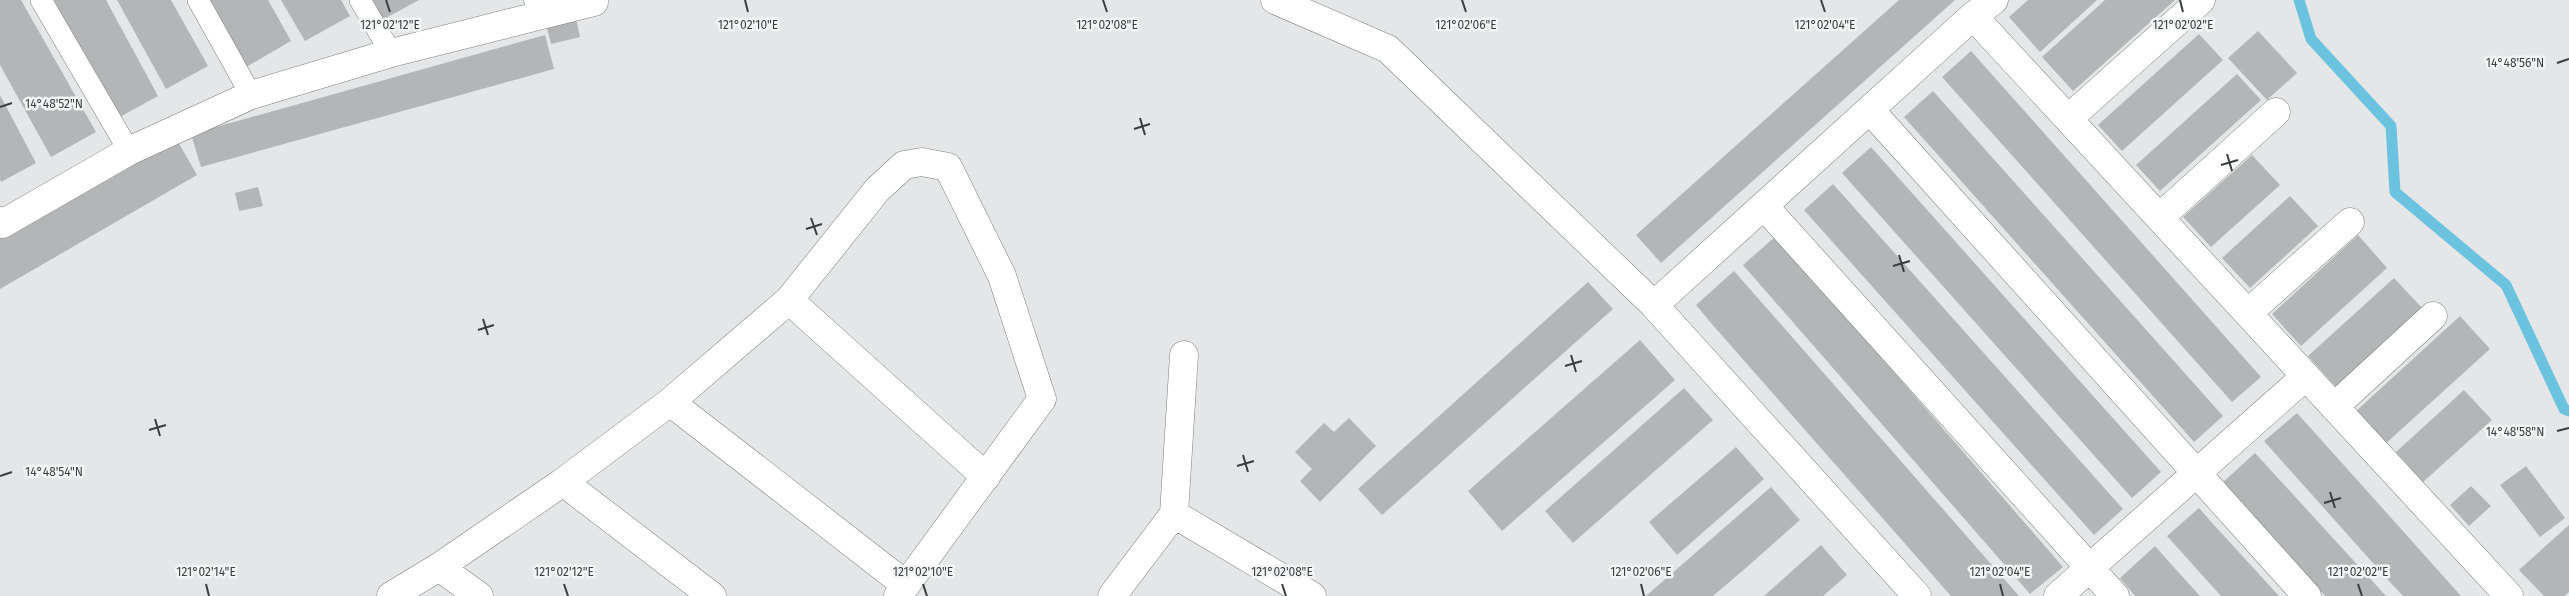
<svg xmlns="http://www.w3.org/2000/svg" width="2569" height="596" font-family="'Fira Sans',sans-serif">
  <rect width="100%" height="100%" fill="#e5e6e8"/>
  <g fill="none" stroke-linecap="round" stroke-linejoin="round">
    <!-- stream -->
    <path stroke="#6bc3df" stroke-width="11" d="M2299,0l12,39 80,87 4,66 111,93 58,124 5,2"/>
  </g>
  <!-- building -->
  <path fill="#b4b5b7" d="M0,0h21l75,132 -45,25 -51,-92z
    M54,0h52l52,96 -40,22z
    M117,0h54l37,66 -42,23z
    M209,0h59l23,41 -45,26z
    M281,0h60l9,16 -45,25z
    M359,0h60l-46,25z
    M1899,0h56l-294,263 -25,-28z
    M2028,0h69l-57,52 -31,-35z
    M2105,0h70l-102,91 -31,-34z
    M574,9l6,28 -29,7 -7,-28z
    M2258,31l39,42 -30,27 -39,-42z
    M2199,34l24,26 -101,91 -24,-26z
    M545,35l9,34 -353,98 -10,-33z
    M1971,51l290,326 -29,25 -290,-325z
    M2237,74l24,26 -101,91 -24,-26z
    M1933,91l290,325 -29,26 -290,-325z
    M0,95l36,68 -35,19 -1,-3z
    M173,133l24,42 -197,114v-55z
    M1871,147l290,325 -29,26 -290,-325z
    M2252,155l28,30 -69,62 -28,-30z
    M1833,184l290,325 -29,26 -290,-325z
    M258,187l5,19 -24,5 -4,-18z
    M2290,196l28,30 -68,62 -28,-30z
    M2358,235l29,33 -86,78 -29,-32z
    M1776,236l287,331 -33,27 -287,-329z
    M1734,271l123,140 162,185h-68l-240,-273 -15,-18z
    M2394,278l30,32 -87,78 -29,-32z
    M1588,282l25,27 -231,206 -24,-26z
    M2460,316l30,33 -106,96 -30,-32z
    M1640,340l35,40 -173,151 -34,-40z
    M1684,388l29,32 -140,123 -28,-32z
    M2464,390l28,30 -69,62 -27,-30z
    M2297,413l62,69 102,114h-58l-14,-15 -125,-140z
    M1349,418l27,28 -56,56 -20,-21 12,-12 -17,-17 29,-29 10,9z
    M1736,447l28,32 -87,76 -28,-33z
    M2255,453l131,143h-61l-103,-113z
    M2526,466l39,52 -25,19 -40,-52z
    M2471,486l20,20 -22,20 -19,-21z
    M1771,487l29,33 -53,47 -34,29h-67z
    M2199,508l15,17 65,71h-58l-54,-60z
    M2569,525v67l-4,4h-21l-25,-26z
    M1821,545l26,30 -24,21h-59z
    M2155,546l16,18 29,32h-65l-15,-18z"/>
  <g fill="none" stroke-linecap="round" stroke-linejoin="round">
    <!-- lane casing -->
    <g stroke="#7e7f80" stroke-width="22">
      <path id="lane" d="M41,0l88,151
        M198,0l53,95
        M360,0l31,53"/>
    </g>
    <!-- street casing -->
    <g stroke="#7e7f80" stroke-width="29">
      <path id="street" d="M546,14l48,-12
        M1973,16l536,580
        M1870,110l437,486
        M2069,118l132,-118
        M1764,206l351,390
        M2160,217l116,-105
        M0,221l2,3 127,-73 122,-56 140,-42 155,-39 -8,-14
        M789,300l197,177
        M1654,305l319,-289 21,-16
        M2248,313l102,-91
        M670,402l236,183
        M2334,407l99,-91
        M563,482l149,114
        M1174,514l10,-159
        M439,567l40,29
        M391,596l48,-29 124,-85 107,-80 119,-102 88,-110 27,-25 18,-3 26,5 54,109 40,123 -144,197
        M1112,596l62,-82 138,82
        M2058,596l248,-220"/>
    </g>
    <!-- secondary casing -->
    <g stroke="#7e7f80" stroke-width="29">
      <path id="secondary" d="M1275,0l113,49 266,256 263,291"/>
    </g>
    <!-- lane -->
    <use href="#lane" stroke="#fff" stroke-width="21"/>
    <!-- street -->
    <use href="#street" stroke="#fff" stroke-width="28"/>
    <!-- secondary -->
    <use href="#secondary" stroke="#fff" stroke-width="28"/>
  </g>
  <!-- ticks -->
  <path fill="none" stroke="#3c3d3d" stroke-width="2" d="M386,0l4,12M745,0l3,12M1103,0l4,12M1462,0l4,12M1821,0l4,12M2180,0l3,12M2557,63l12,-4M0,107l12,-4M1140,118l5,17M1134,129l16,-5M2227,154l5,17M2221,165l17,-5M811,218l6,17M806,229l16,-5M1899,255l5,17M1893,266l17,-5M483,319l5,16M478,330l16,-5M1571,355l5,17M1565,366l17,-5M155,419l5,17M149,430l17,-5M2557,431l12,-3M1243,455l5,17M1237,466l17,-5M0,476l12,-4M2330,492l5,16M2324,503l17,-5M206,584l3,12M564,584l4,12M923,584l4,12M1282,584l4,12M1641,584l3,12M2000,584l3,12M2358,584l4,12"/>
  <g font-size="12" text-anchor="middle" fill="#3c3d3d" stroke="#f2f4f5" stroke-width="5" stroke-linejoin="round" paint-order="stroke">
    <text x="390" y="29">121°02'12"E</text>
    <text x="748" y="29">121°02'10"E</text>
    <text x="1107" y="29">121°02'08"E</text>
    <text x="1466" y="29">121°02'06"E</text>
    <text x="1825" y="29">121°02'04"E</text>
    <text x="2183" y="29">121°02'02"E</text>
    <text x="2515" y="67">14°48'56"N</text>
    <text x="54" y="108">14°48'52"N</text>
    <text x="2515" y="436">14°48'58"N</text>
    <text x="54" y="476">14°48'54"N</text>
    <text x="206" y="576">121°02'14"E</text>
    <text x="564" y="576">121°02'12"E</text>
    <text x="923" y="576">121°02'10"E</text>
    <text x="1282" y="576">121°02'08"E</text>
    <text x="1641" y="576">121°02'06"E</text>
    <text x="2000" y="576">121°02'04"E</text>
    <text x="2358" y="576">121°02'02"E</text>
  </g>
</svg>
